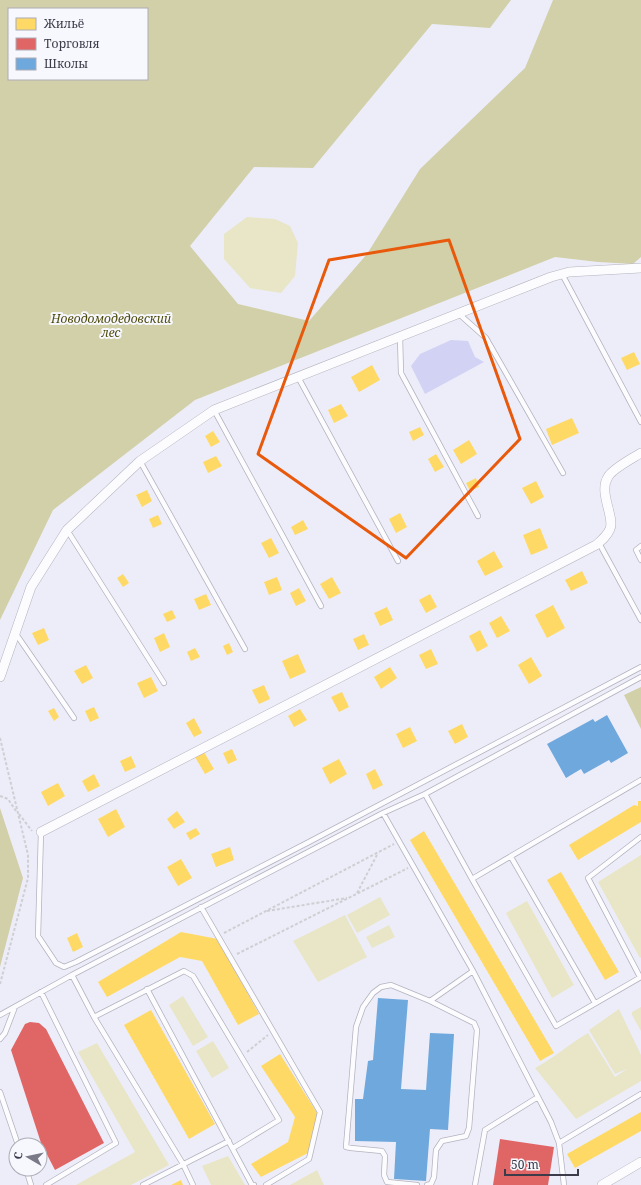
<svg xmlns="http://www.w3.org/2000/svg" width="641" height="1185" font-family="'Noto Serif',serif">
  <rect width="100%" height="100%" fill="#ededf9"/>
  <!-- green -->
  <path fill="#e8e6c6" d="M247,217l28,2 15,7 8,17 -3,33 -14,17 -31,-5 -26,-29v-25z
    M641,855v102l-1,1 -42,-76z
    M380,897l10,18 -33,18 -10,-18z
    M527,901l47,84 -22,13 -46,-85z
    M345,915l22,42 -49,25 -25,-41z
    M389,925l6,12 -23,11 -6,-11z
    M183,996l25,41 -15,9 -24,-41z
    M641,1007v24l-9,-16v-3z
    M619,1009l22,46v26l-65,38 -41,-51c19,-10 34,-24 53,-35l27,44 12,-8 -12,5 -26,-44z
    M213,1041l16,27 -17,10 -16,-27z
    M97,1043l72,122 -38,20h-55l59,-33 -57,-100z
    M228,1156l17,29h1h-35l-9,-19z
    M317,1170l7,15h-34z"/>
  <!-- forest -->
  <path fill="#d2d0a9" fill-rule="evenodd" d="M0,0h511l-21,28 -58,-4 -119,144 -59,-1 -64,79 48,58 71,17 58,-67 53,-85 105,-101 28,-68h88v257l-8,7 -35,-2 -43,-5 -360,143 -142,110 -53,110zM9,9h138v70h-138z
    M641,687v42l-17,-34z
    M0,808l23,70 -23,89z"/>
  <!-- water -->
  <path fill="#d2d2f5" d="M451,340l17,1 7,16 9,5 -59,32 -14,-28 9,-12z"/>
  <!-- homes -->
  <path fill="#ffd966" d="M634,352l6,12 -13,6 -6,-12z
    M372,365l8,15 -21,12 -8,-15z
    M341,404l7,12 -14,7 -6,-13z
    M572,418l7,15 -27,12 -6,-16z
    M420,427l4,8 -11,6 -4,-9z
    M213,431l7,11 -9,5 -6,-11z
    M469,440l8,14 -16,10 -8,-14z
    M436,454l8,13 -9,5 -7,-13z
    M216,456l6,10 -14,7 -5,-11z
    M476,478l3,9 -9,4 -4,-8z
    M536,481l8,16 -13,7 -9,-16z
    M147,490l5,11 -10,6 -6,-12z
    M400,513l7,14 -11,6 -7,-14z
    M158,515l4,9 -9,4 -4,-9z
    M303,520l5,9 -13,6 -4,-8z
    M540,528l8,20 -17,7 -8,-20z
    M271,538l8,15 -10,5 -8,-15z
    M494,551l9,16 -18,9 -8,-15z
    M582,571l6,12 -17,8 -6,-11z
    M123,574l6,9 -6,4 -6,-9z
    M277,577l5,13 -13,5 -5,-13z
    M332,577l9,16 -12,6 -9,-15z
    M299,588l7,13 -10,5 -6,-13z
    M206,594l5,11 -12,5 -5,-11z
    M430,594l7,13 -11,6 -7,-13z
    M553,605l12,23 -18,10 -12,-23z
    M387,607l6,13 -13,6 -6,-13z
    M172,610l4,8 -9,4 -4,-8z
    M501,616l9,15 -13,7 -8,-15z
    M44,628l5,12 -11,5 -6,-12z
    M480,630l8,16 -11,6 -8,-16z
    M164,633l6,14 -10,5 -6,-14z
    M364,634l5,11 -11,5 -5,-11z
    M229,643l4,9 -6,3 -4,-9z
    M195,648l5,9 -9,4 -4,-9z
    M431,649l7,15 -12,5 -7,-14z
    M298,654l8,18 -16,7 -8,-18z
    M531,657l11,19 -13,8 -11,-19z
    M86,665l7,13 -11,6 -8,-13z
    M390,667l7,11 -16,11 -7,-12z
    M151,677l7,14 -14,7 -7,-15z
    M264,685l6,14 -11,5 -7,-14z
    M342,692l7,15 -10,5 -8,-15z
    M94,707l5,11 -9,4 -5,-11z
    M54,708l5,9 -5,4 -6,-10z
    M300,709l7,11 -13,7 -6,-11z
    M194,718l8,15 -8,4 -8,-14z
    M462,724l6,13 -13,7 -7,-13z
    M410,727l7,14 -14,7 -7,-14z
    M232,749l5,11 -9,4 -5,-11z
    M204,752l10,17 -9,5 -10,-17z
    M131,756l5,11 -11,5 -5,-11z
    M339,759l8,15 -17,10 -8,-16z
    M375,769l8,16 -10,5 -7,-16z
    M94,774l6,12 -12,6 -6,-11z
    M58,783l7,13 -17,10 -7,-14z
    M638,801h3v21l-63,38 -9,-15 65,-40 4,1z
    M116,809l9,18 -17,10 -10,-18z
    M177,811l8,11 -11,7 -7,-10z
    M196,828l4,6 -10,6 -4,-7z
    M424,831l130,222 -14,8 -130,-221z
    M230,847l4,13 -18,7 -5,-13z
    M181,859l11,19 -14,8 -11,-19z
    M561,872l58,100 -14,8 -58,-100z
    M181,932l37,7 41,75 -21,11 -36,-64 -22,-4 -73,40 -9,-15z
    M77,933l6,14 -10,5 -6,-14z
    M151,1010l64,114 -26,15 -65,-114z
    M280,1054l39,62 -9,36 -49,25 -10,-13 37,-22 7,-25 -34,-51z
    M641,1112v19l-66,37 -8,-14z
    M181,1180l2,5h-12z"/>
  <!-- shops -->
  <path fill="#e06666" d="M30,1022l9,1 7,6 58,114 -49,27 -14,-27 -30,-93 14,-26z
    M500,1139l54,8 -6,38h-55z"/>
  <!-- schools -->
  <path fill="#6fa8dc" d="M607,715l21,38 -17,10 -2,-3 -25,14 -3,-5 -15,9 -19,-34 46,-25 2,3z
    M378,998l30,2 -7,89 25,1 4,-57 24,1 -6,96 -18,-1 -4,52 -32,-2 2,-37 -41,-1v-42h8l5,-38 5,-1z"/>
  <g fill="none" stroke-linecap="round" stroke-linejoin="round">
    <!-- lane casing -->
    <g stroke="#b3b3bf" stroke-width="6">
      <path id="lane" d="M562,274l79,148
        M459,314l27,24 77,135
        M400,337l1,36 77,143
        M298,377l100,184
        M214,410l107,196
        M140,461l105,188
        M67,530l97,153
        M599,543l42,77
        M641,546l-5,4 5,10
        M16,634l58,84
        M425,794l47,85 84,147 85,-49
        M383,813l90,158 78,151 8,21 5,42
        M41,832l-3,104 18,27 8,4 12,-5 233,-120 332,-175
        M511,857l84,146
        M472,879l169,-99
        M201,907l119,205 -11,47 -43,26
        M72,975l22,42 90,-46 9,5 86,144 -46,28
        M640,977l-52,-99 53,-41
        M147,989l105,196h2
        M41,992l75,151 -70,42
        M430,1001l43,-30
        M0,1015l72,-40 311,-162 42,-19 216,-117
        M94,1017l89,147 10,21
        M0,1039l5,-6 10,-26
        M0,1092l18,53
        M559,1143l82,-49
        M26,1169l5,16
        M143,1185l86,-44
        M417,1185l-30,-3 -3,-7 1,-19 -3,-5 -31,-3 -5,-1 10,-120 7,-20 10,-14 8,-6 10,-2 39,16 44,22 3,7 -8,98 -3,8 -24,5 -6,9 -2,27 -3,7 -4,1
        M475,1185l10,-55 53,-33"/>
    </g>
    <!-- street casing -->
    <g stroke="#b3b3bf" stroke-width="10">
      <path id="street" d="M0,677l31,-90 36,-57 73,-69 74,-51 337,-133 18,-5 72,-4
        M41,832l555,-287c6,-5 11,-9 14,-16 5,-12 -12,-37 -2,-52 4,-8 25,-19 33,-24
        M602,1185l39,-23"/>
    </g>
    <!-- path -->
    <path stroke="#cfcfd3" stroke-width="2" stroke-dasharray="3 2" stroke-linecap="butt" d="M0,738l28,117v23l-28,106
      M0,796l8,3 8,12
      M19,814l13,17
      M357,893l21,-40
      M267,911l80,-13
      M224,933l170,-89
      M237,954l171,-86
      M247,1052l21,-17"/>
    <!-- lane -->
    <use href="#lane" stroke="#fcfcfe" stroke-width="4.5"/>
    <!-- street -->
    <use href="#street" stroke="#fcfcfe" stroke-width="9"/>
  </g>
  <!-- marked area -->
  <path fill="none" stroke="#e8590c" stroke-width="3" stroke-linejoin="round" d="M449,240l71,199 -114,119 -148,-104 71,-194z"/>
  <g text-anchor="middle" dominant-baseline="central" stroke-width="4" stroke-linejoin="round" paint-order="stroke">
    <!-- park labels -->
    <g font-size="12" font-style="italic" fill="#4e4b0c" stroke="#f7f7fe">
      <text x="111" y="318">Новодомодедовский<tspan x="111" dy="14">лес</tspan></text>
    </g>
  </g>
  <!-- legend -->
  <rect x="8" y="8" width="140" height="72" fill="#f7f7fe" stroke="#acacb6"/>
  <rect x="16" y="18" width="20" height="12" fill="#ffd966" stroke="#acacb6"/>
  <text x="44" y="28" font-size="12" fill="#3b3b49">Жильё</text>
  <rect x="16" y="38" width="20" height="12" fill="#e06666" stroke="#acacb6"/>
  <text x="44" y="48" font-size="12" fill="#3b3b49">Торговля</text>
  <rect x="16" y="58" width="20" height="12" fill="#6fa8dc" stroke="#acacb6"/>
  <text x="44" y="68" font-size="12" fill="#3b3b49">Школы</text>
  <!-- north arrow -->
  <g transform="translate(28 1157) rotate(279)"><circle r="19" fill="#f7f7fe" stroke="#acacb6"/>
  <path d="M0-3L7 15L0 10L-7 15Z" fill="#797987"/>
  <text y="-6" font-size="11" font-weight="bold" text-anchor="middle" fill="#3b3b49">С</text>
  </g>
  <!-- scale -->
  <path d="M505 1169v6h73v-6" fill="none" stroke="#3b3b49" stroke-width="2"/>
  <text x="511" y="1169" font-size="12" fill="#3b3b49" stroke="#f7f7fe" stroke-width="3" paint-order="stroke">50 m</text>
</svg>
